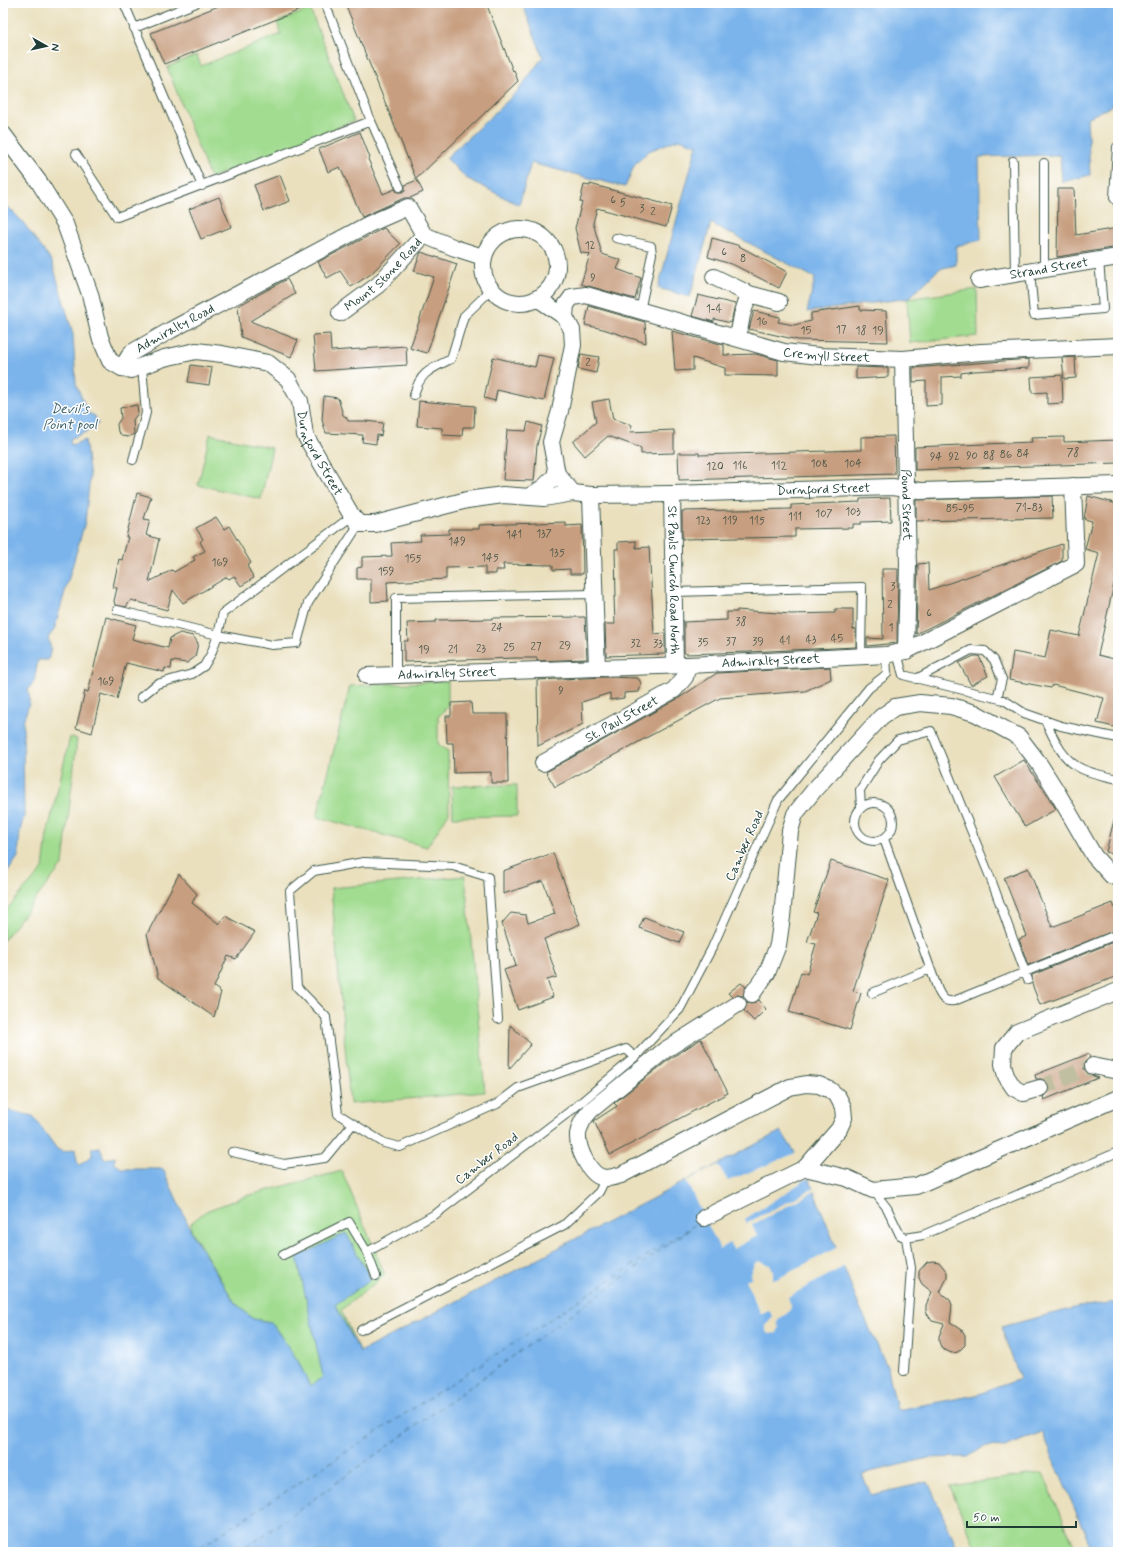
<svg xmlns="http://www.w3.org/2000/svg" width="1121" height="1555" font-family="Mynerve,sans-serif">
  <rect width="100%" height="100%" fill="#fff"/>
  <filter id="ink" filterUnits="userSpaceOnUse"><feTurbulence type="fractalNoise" baseFrequency=".025" numOctaves="2"/><feDisplacementMap in="SourceGraphic" scale="8" xChannelSelector="R" yChannelSelector="G"/><feConvolveMatrix kernelMatrix="1 2 1 2 8 2 1 2 1" color-interpolation-filters="sRGB"/></filter>
  <filter id="wash" filterUnits="userSpaceOnUse"><feTurbulence type="fractalNoise" baseFrequency=".012" numOctaves="4" result="noise"/><feDisplacementMap in="SourceGraphic" scale="16" xChannelSelector="R" yChannelSelector="G"/><feGaussianBlur stdDeviation="0.9" result="paint"/><feColorMatrix in="noise" values="0 0 0 0 0 0 0 0 0 0 0 0 0 0 0 0 0 1.4 0 .05"/><feComposite in="paint" operator="in"/></filter>
  <g filter="url(#wash)">
    <rect width="100%" height="100%" fill="#eae0be"/>
    <!-- green -->
    <path fill="#a1dc90" stroke="#608c62" d="M310,9l44,112 -144,57 -43,-111 30,-12 4,11 80,-32 -4,-12z
      M977,289l1,47 -68,7 -3,-44z
      M210,434l62,14 -11,51 -63,-14z
      M448,681v25l-10,11v27l10,7 1,62 -22,34 -110,-30 33,-131z
      M70,737l7,2 -14,125 -60,77v-25l2,-5 38,-42 4,-34z
      M517,785v31l-64,1 -1,-31z
      M465,876l20,216 -135,12 -19,-216z
      M342,1171l43,104 -44,35 19,43 -50,33 -12,-25 -27,-39 -18,-3 -18,-16 -44,-73v-7l15,-12 40,-15z
      M1043,1473l34,79h-100l-27,-66z"/>
    <!-- water -->
    <path fill="#7ab4eb" stroke="#4c7890" d="M522,3h596v100l-31,15 3,57 -28,7 -2,-27 -81,2 2,83 -25,6v19l-17,4 -30,29 -102,14 8,-34 -104,-55 -21,74 -32,-9 39,-143 -18,-6 -30,12 -14,13 -10,23 -94,-24 -12,42 -53,-27 -20,-20 72,-67 25,-34z
      M3,202l19,19 30,41 21,72 3,50 12,29 7,3 3,8 -4,2 1,2 -25,11 1,6 14,-5 5,37 -5,45 -31,108 -6,8 3,11 -3,11h-10l-4,21 -6,9c4,11 -1,20 -5,31l1,95 -4,15 -2,26 -15,22z
      M6,1110l27,6 24,33 6,3 12,-3 3,17 14,-10v-8l8,-1 4,12 11,-2 -1,6 9,6h40l31,68 41,66 18,16 18,3 27,39 12,25 13,-9 -26,-120 49,-24 25,46 -36,26 25,47 421,-221 24,37 52,133 31,68 9,41 79,-15 44,-16 -19,-52 77,-20 40,-5v250h-25l-51,-120 -37,15 -20,-1 -17,11 -40,1 -66,16 9,21 57,-13 31,70h-956v-441z"/>
    <!-- pier -->
    <path fill="#eae0be" d="M798,1152l12,25 -65,42 2,4 67,-35 1,3 -63,34 5,11 -24,13 -3,-6 -10,6 -34,-68 32,-16 10,16z
      M838,1247l7,19 -57,31 3,9 -1,5 -11,8 -2,4 2,4 -2,6 -9,1 -2,-3v-5l6,-10 -3,-6 -8,4 -16,-34 6,-2 -1,-4 4,-10 4,-3 12,4 3,6v8h4z"/>
    <g fill="none" stroke-linecap="round" stroke-linejoin="round">
      <!-- ferry -->
      <path stroke="#3a616b" stroke-width="1" stroke-dasharray="5 4" stroke-linecap="butt" d="M193,1552l506,-330
        M240,1552l453,-325"/>
    </g>
    <g id="blocks">
      <!-- building -->
      <path fill="#c79e7f" d="M226,3h89v1l-151,60 -13,-31z
        M345,3h141l27,68 1,-1 4,11 -102,98z
        M360,132l10,26 -2,1 15,35 12,-5 2,3h5l3,-2v-5l12,-5 6,12 -13,6h-6l-42,19 -22,-50 -12,5 -9,-23z
        M280,175l10,26 -26,10 -10,-26z
        M590,184l82,22 -6,21 -69,-19 -4,15 9,31 19,6 -4,9 24,9 -6,21 -54,-15 9,-30 -9,-1 -6,-25 7,-26h-2l4,-17 6,1z
        M1058,189h16l2,46 42,-7v19l-61,10z
        M219,197l12,30 -30,12 -12,-30z
        M384,228l16,16 -29,30 -20,13 -11,-16 -13,7 -9,-16z
        M712,238l25,7 50,27 -8,16 -45,-23 -26,-8z
        M421,252l36,12 -30,89 -17,-5 24,-71 -20,-6z
        M287,279l8,15 -45,27 48,19 -7,17 -50,-20 -3,-31z
        M698,295l37,9 -4,19 -17,-4v3l-22,-6z
        M589,306l56,16 1,21 -43,-14 -18,-4z
        M860,306v4l26,1 2,31 -90,-2 -49,-11 5,-18 26,6 -2,5 16,3 17,-4v-8z
        M672,331l52,14v10l32,-1 22,6v16l-53,-1v-7l-32,-10v12l-18,1z
        M330,334l1,17 75,-5 1,19 -91,6 -3,-36z
        M581,354l18,3 -3,16 -18,-4z
        M538,355l16,3 -10,43 -47,-11 -2,11 -11,-3 9,-41 42,10z
        M1075,357l1,21 -12,1 -2,-21z
        M1029,359v9l-55,3 -13,2v3l-19,1v28l-16,1v-25l-13,1v-14z
        M191,365l21,3 -3,17 -21,-3z
        M856,367l32,1v9l-32,2z
        M1062,375l1,28 -16,1v-12l-15,1 -1,-16z
        M324,396l14,2 5,17 3,2 2,4h17l18,2 -2,13 -4,-1 -1,9 -14,-2 1,-7 -37,-2 -4,-13z
        M609,399l4,20 19,6 -2,7 44,-2v23l-33,1v-6l-33,-12 -23,20 -12,-14 23,-20 -4,-20z
        M419,401l56,5 -1,21h-11l-1,9 -20,-1v-7l-25,-2z
        M137,405l1,8 -5,7 1,14 -6,3 -5,-1 -5,-4 -1,-8 4,-6 -1,-10z
        M528,422l14,4 -5,19 -3,36 -31,-1 4,-50 19,1z
        M894,436l1,38 -216,6 -1,-27h21v2l162,-5v-13z
        M1064,437v5l54,-2v23l-203,7v-23l117,-5 -1,-4z
        M137,493l14,4 -7,22 6,1 -4,15 13,4 -10,43 23,-12 2,2 21,-12 -2,-3 12,-6 -5,-9 3,-3 -7,-11 20,-11 8,12 5,-3 22,37 -4,3 7,12 -13,8 -7,-10 -5,3 -2,-2 -44,26 -10,-13 -6,20 -36,-10 -5,7 -11,-2 -1,-4 3,-13 -4,-1 6,-28 3,1 6,-23h-2z
        M1052,496l1,22 -137,3v-21z
        M1088,496l30,8v62l-20,89 20,5v68l-21,-5 7,-25 -51,-13 -2,3 -42,-8 4,-28 32,6 6,-28 28,6 20,-83 -14,-4 7,-28 -8,-2z
        M890,498l1,23 -30,1v2h-8v4l-58,1v8l-113,2v-28l109,-2v-4l69,-3v-3z
        M566,522v4l16,-1 1,49h-13v-5l-17,1v-5l-50,-1 1,6h-8v4h-11v-7l-39,1v11l-59,3 1,19 -17,1v-23h-14v-11l5,-1v-10l30,-1 -1,-13 30,-2 -1,-6 29,-1v-5h30v-4z
        M636,541v7l13,-1 5,87 11,-1v21l-59,2 -1,-32h10l-1,-27h2l-1,-48h3v-7z
        M1062,544v17l-146,73 2,-70 10,-1 1,27z
        M882,569h16l-1,74 -30,3v-8l16,1z
        M835,609h18v20h3v18l-109,5 -61,2 -2,-2v-30l43,-2v-8h10v-2l54,4 44,-1z
        M106,617l30,8 -4,14 36,9 2,-10 10,-5 13,3 5,7 -3,14 -8,6 -15,-2 -1,8 -6,-1 -1,4 -38,-9 -9,36 -16,-5 -9,39 -16,-5 9,-37 3,1z
        M585,617l2,42 -50,2v-3h-21l-112,4v-21h4l-1,-18 29,-1v-2l56,-1v-1z
        M974,656h5l9,20 -17,9 -12,-22z
        M830,667l1,12 -26,12 -85,7 -165,89 -9,-15 133,-74 38,-25z
        M606,677l32,1 3,5 -2,9 -15,1v5l-14,2v-7l-28,9 1,22 -45,22 -1,-66z
        M471,702l1,12h35l1,69h-17v-11l-37,1 -1,-30h-6l-1,-27h5v-13z
        M1024,760l32,49 -31,18 -30,-50z
        M1114,820h4v36l-12,-4z
        M553,853l27,71 -36,15 13,38 -10,3 6,17 -35,13 -14,-40 12,-4 -14,-43 9,-10 15,2 2,8 27,-9 -12,-33 -40,13v-23z
        M831,861l58,19 -36,111 8,2 -11,37 -61,-18 12,-40 6,2 9,-30 -9,-2 10,-29 -4,-1z
        M1028,868l24,59 61,-24 5,13v13l-90,36 -9,-26 8,-3 -23,-58z
        M179,874l18,20 -5,9 27,21 6,-8 30,16 -19,27 -8,-3 -14,31 7,5 -7,25 -56,-39 -11,-44z
        M644,917l40,15 -5,11 -40,-15z
        M1118,940v36l-78,29 -8,-21v-9z
        M741,983l5,4 -3,9 -6,-1 -5,2 -4,-4z
        M759,1000l7,9 -12,12 -10,-10 3,-9 4,1z
        M510,1025l21,19 -22,25z
        M701,1039l27,54 -118,62 -16,-34 23,-15 -3,-3 57,-45z
        M1088,1054l2,3 -6,7v5l3,4 11,5 -54,22 -1,-3 6,-6v-6l-6,-6h-7l-1,-4z
        M933,1261l6,1 8,10v6l-7,14 10,8 2,5 -2,17 12,8 3,5v10l-7,7 -6,1 -10,-4 -3,-7v-6l5,-12 -12,-3 -6,-9v-7l6,-13 -10,-8 -3,-6v-7l8,-9z"/>
    </g>
  </g>
  <g filter="url(#ink)">
    <use href="#blocks" fill-opacity="0" stroke="#3d5549" stroke-width="1"/>
    <g fill="none" stroke-linecap="round" stroke-linejoin="round">
      <!-- street-tunnel -->
      <path stroke="#c1bfa2" stroke-width="16" stroke-dasharray="16 8" stroke-linecap="butt" d="M1040,1088l53,-22"/>
      <!-- lane casing -->
      <g stroke="#3d5549" stroke-width="10">
        <path id="lane" d="M124,3l78,183
          M325,3l46,118 29,66
          M134,28l62,-25
          M1117,147l-3,51 4,5
          M76,154l41,63 254,-96
          M1013,161l2,113
          M616,238l35,8 1,8 -12,57
          M1044,269v-106
          M1030,271l4,44 69,-6 -4,-49
          M414,395c6,-23 17,-26 37,-36l13,-43 27,-26
          M133,460l13,-47 -4,-46
          M352,516l-129,97 -5,22 54,10 25,-2 11,-40 51,-79
          M674,592l188,-5 -1,70
          M117,610l101,25 -7,19 -7,12 -12,8 -35,10 -16,13
          M897,653l6,22 101,25 20,13 37,13 57,12
          M396,675v-77l198,-4
          M916,679l55,-29 14,1 9,9 8,19 -5,19
          M1045,720c9,19 17,40 37,49 11,5 24,7 36,10
          M855 822a19 19 0 1 1 38 0a19 19 0 1 1-38 0Z
          M861,808l-1,-18 19,-30 19,-20 33,-9 61,151 36,98
          M884,839l54,151c4,8 6,12 16,11l164,-67
          M872,993l58,-24
          M498,1019l-10,-142 -35,-11 -89,-4 -50,9 -24,20 7,96 29,30 12,97 46,29 16,4 97,-43 21,-16 108,-39 9,8 45,-48 32,-61 66,-148 91,-112 18,-14 -1,-19
          M232,1152l52,12 41,-6 28,-34
          M873,1190l14,18 13,27 6,3 17,-3 195,-83
          M283,1255l66,-33 18,30
          M376,1276l-9,-24 70,-39 136,-104 62,-52
          M361,1330l203,-105 35,-33 7,-14
          M904,1371l7,-103 -5,-30"/>
      </g>
      <!-- street casing -->
      <g stroke="#3d5549" stroke-width="18">
        <g id="street">
          <path id="s1" d="M3,134l36,48 26,42 25,70 10,43 10,24 12,7 9,2 33,-12 32,-7 26,3 46,9 20,16 12,22 5,34 47,81 7,8h16l92,-24 36,-5 41,3 29,-5 18,2 81,-1 220,-7 28,4 198,-6"/>
          <circle cx="520" cy="266" r="37"/>
          <path d="M714,277l35,17"/>
          <path id="s2" d="M979,280l139,-23"/>
          <path id="s3" d="M572,297l14,-2 198,57 35,4 84,3 78,-7 137,-6"/>
          <path d="M572,297l-6,8 -1,12 7,13 1,15 -13,66 -9,31 6,32 16,19"/>
          <path d="M537,298l28,19"/>
          <path id="s4" d="M340,313l38,-28 46,-50"/>
          <path d="M738,338l4,-23 7,-21 30,8"/>
          <path id="s5" d="M903,359l5,205 -2,87"/>
          <path id="s6" d="M122,368l9,-15 40,-23 198,-106 39,-17 16,28 31,13 28,9"/>
          <path id="s7" d="M672,494l3,171"/>
          <path d="M591,495l6,173"/>
          <path d="M530,496l14,-9 13,-13"/>
          <path id="s8" d="M367,676l321,-11 198,-10 20,-4 170,-87 -3,-78"/>
          <path id="s9" d="M543,763l131,-73 11,-13 3,-12"/>
          <path d="M752,994l15,-21 11,-28 4,-28 8,-86 5,-17 20,-25 66,-72 14,-10 25,-4 31,3 24,7 44,24 19,25 19,30 37,64 18,20 6,2"/>
          <path d="M1093,1066l25,5"/>
          <path d="M1040,1088l-17,5 -9,-5 -8,-12 -3,-12 1,-16 13,-16 101,-41"/>
          <path d="M805,1168l42,10 26,12 43,-4 202,-88"/>
          <path d="M704,1218l101,-50 34,-39 5,-11 -1,-11 -5,-10 -8,-7 -11,-5 -13,-1 -16,3 -169,88c-4,1 -10,3 -15,3 -16,0 -29,-30 -28,-44 2,-11 6,-16 13,-24l74,-60 73,-46"/>
        </g>
      </g>
      <!-- lane -->
      <use href="#lane" stroke="#fff" stroke-width="8"/>
      <!-- street -->
      <use href="#street" stroke="#fff" stroke-width="16"/>
    </g>
  </g>
  <g text-anchor="middle" dominant-baseline="central" stroke-width="3" stroke-linejoin="round" paint-order="stroke">
    <!-- number labels -->
    <g font-size="11" fill="#495547">
      <text x="613" y="200">6</text>
      <text x="623" y="203">5</text>
      <text x="642" y="209">3</text>
      <text x="653" y="212">2</text>
      <text x="590" y="246">12</text>
      <text x="724" y="252">6</text>
      <text x="743" y="259">8</text>
      <text x="593" y="278">9</text>
      <text x="714" y="309">1-4</text>
      <text x="762" y="322">16</text>
      <text x="841" y="330">17</text>
      <text x="806" y="331">15</text>
      <text x="861" y="331">18</text>
      <text x="878" y="331">19</text>
      <text x="588" y="363">2</text>
      <text x="1073" y="453">78</text>
      <text x="1023" y="454">84</text>
      <text x="1006" y="455">86</text>
      <text x="972" y="456">90</text>
      <text x="989" y="456">88</text>
      <text x="936" y="457">94</text>
      <text x="954" y="457">92</text>
      <text x="819" y="464">108</text>
      <text x="853" y="464">104</text>
      <text x="740" y="466">116</text>
      <text x="779" y="466">112</text>
      <text x="715" y="467">120</text>
      <text x="1029" y="508">71-83</text>
      <text x="960" y="509">85-95</text>
      <text x="853" y="512">103</text>
      <text x="824" y="514">107</text>
      <text x="795" y="517">111</text>
      <text x="703" y="521">123</text>
      <text x="730" y="521">119</text>
      <text x="757" y="521">115</text>
      <text x="544" y="534">137</text>
      <text x="514" y="535">141</text>
      <text x="457" y="542">149</text>
      <text x="557" y="553">135</text>
      <text x="490" y="558">145</text>
      <text x="413" y="559">155</text>
      <text x="220" y="563">169</text>
      <text x="386" y="572">159</text>
      <text x="893" y="587">3</text>
      <text x="890" y="605">2</text>
      <text x="929" y="613">6</text>
      <text x="741" y="622">38</text>
      <text x="497" y="628">24</text>
      <text x="891" y="628">1</text>
      <text x="837" y="639">45</text>
      <text x="811" y="640">43</text>
      <text x="785" y="641">41</text>
      <text x="731" y="642">37</text>
      <text x="758" y="642">39</text>
      <text x="703" y="643">35</text>
      <text x="636" y="644">32</text>
      <text x="658" y="644">33</text>
      <text x="565" y="646">29</text>
      <text x="536" y="647">27</text>
      <text x="509" y="648">25</text>
      <text x="481" y="649">23</text>
      <text x="424" y="650">19</text>
      <text x="453" y="650">21</text>
      <text x="106" y="682">169</text>
      <text x="561" y="691">9</text>
    </g>
    <!-- street labels -->
    <g font-size="13" fill="#1f3d34" stroke="#fff">
      <text stroke="none"><textPath href="#s2" startOffset="71">Strand Street</textPath></text>
      <text stroke="none"><textPath href="#s4" startOffset="58">Mount Stone Road</textPath></text>
      <text stroke="none"><textPath href="#s6" startOffset="68">Admiralty Road</textPath></text>
      <text stroke="none"><textPath href="#s3" startOffset="263">Cremyll Street</textPath></text>
      <text stroke="none"><textPath href="#s1" startOffset="525">Durnford Street</textPath></text>
      <text stroke="none"><textPath href="#s1" startOffset="1076">Durnford Street</textPath></text>
      <text stroke="none"><textPath href="#s5" startOffset="146">Pound Street</textPath></text>
      <text stroke="none"><textPath href="#s7" startOffset="86">St Pauls Church Road North</textPath></text>
      <text stroke="none"><textPath href="#s8" startOffset="404">Admiralty Street</textPath></text>
      <text stroke="none"><textPath href="#s8" startOffset="80">Admiralty Street</textPath></text>
      <text stroke="none"><textPath href="#s9" startOffset="90">St. Paul Street</textPath></text>
      <text transform="translate(745 846) rotate(-66)">Camber Road</text>
      <text transform="translate(487 1159) rotate(-38)">Camber Road</text>
    </g>
    <!-- water labels -->
    <g font-size="14" font-style="italic" fill="#3a616b" stroke="#fff">
      <text x="70" y="409">Devil's<tspan x="70" dy="16">Point pool</tspan></text>
    </g>
  </g>
  <!-- margin -->
  <rect width="1121" height="1555" fill="none" stroke="#fff" stroke-width="16"/>
  <!-- north arrow -->
  <g transform="translate(46 46) rotate(98)" stroke="#ffffff" stroke-width="3" paint-order="stroke">
  <path d="M0-3L7 15L0 10L-7 15Z" fill="#1f3d34"/>
  <text y="-6" font-size="11" font-weight="bold" text-anchor="middle" fill="#1f3d34">N</text>
  </g>
  <!-- scale -->
  <path d="M967 1521v6h109v-6" fill="none" stroke="#1f3d34" stroke-width="2"/>
  <text x="973" y="1521" font-size="12" fill="#1f3d34" stroke="#ffffff" stroke-width="3" paint-order="stroke">50 m</text>
</svg>
